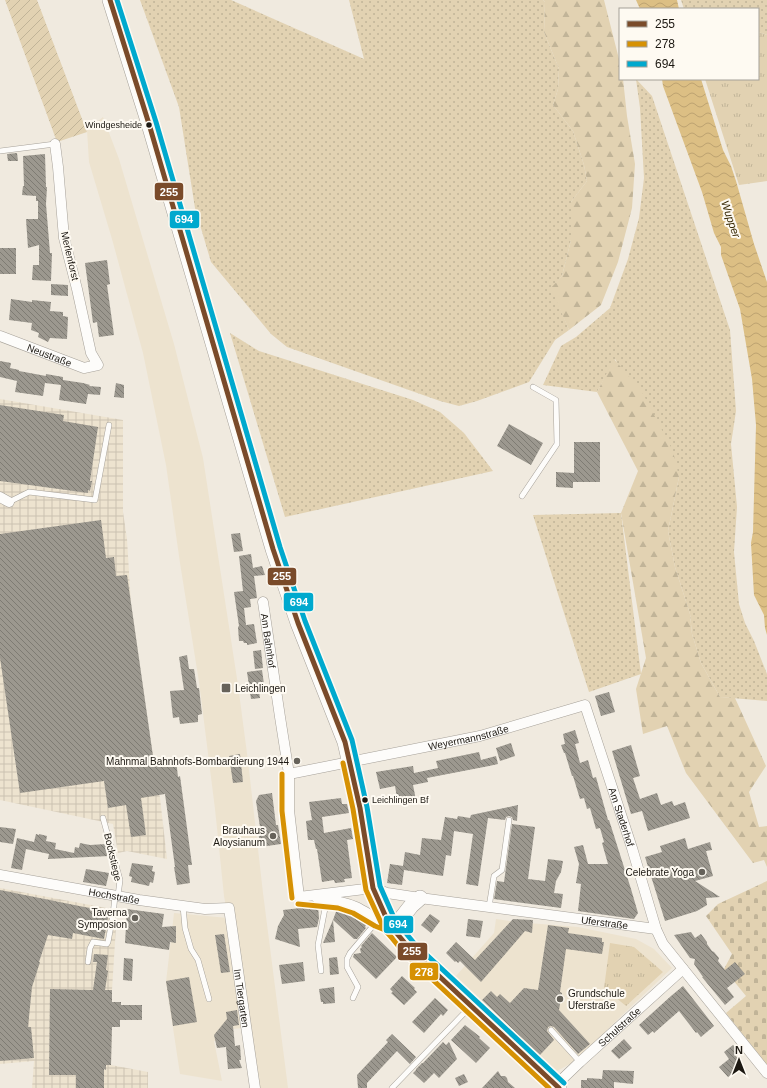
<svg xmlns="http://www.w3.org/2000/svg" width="767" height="1088" font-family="Arial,sans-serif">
  <defs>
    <pattern id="industrial-grid" width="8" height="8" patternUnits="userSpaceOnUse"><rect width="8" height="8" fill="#ede3cf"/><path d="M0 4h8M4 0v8" fill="none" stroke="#cbc2b1"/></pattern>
    <pattern id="grass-dots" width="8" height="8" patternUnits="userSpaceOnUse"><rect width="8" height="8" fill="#e2d2b2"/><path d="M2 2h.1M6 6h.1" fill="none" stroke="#c1b498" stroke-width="1.8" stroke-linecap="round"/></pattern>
    <pattern id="forest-firs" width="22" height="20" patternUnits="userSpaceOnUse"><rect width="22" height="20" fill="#e2d2b2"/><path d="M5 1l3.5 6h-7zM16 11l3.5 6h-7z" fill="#c1b498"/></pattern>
    <pattern id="cemetery-stones" width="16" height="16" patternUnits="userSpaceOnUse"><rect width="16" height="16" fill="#e2d2b2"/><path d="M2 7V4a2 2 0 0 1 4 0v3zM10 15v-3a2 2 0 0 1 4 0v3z" fill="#c1b498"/></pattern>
    <pattern id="park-tufts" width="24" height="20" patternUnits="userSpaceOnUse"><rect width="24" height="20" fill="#e2d2b2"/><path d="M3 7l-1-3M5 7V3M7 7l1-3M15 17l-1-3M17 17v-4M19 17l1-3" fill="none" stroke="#c1b498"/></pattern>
    <pattern id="garden-furrows" width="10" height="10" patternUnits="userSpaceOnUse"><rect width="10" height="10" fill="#e2d2b2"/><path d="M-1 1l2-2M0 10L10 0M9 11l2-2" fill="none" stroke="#c1b498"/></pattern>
    <pattern id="water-waves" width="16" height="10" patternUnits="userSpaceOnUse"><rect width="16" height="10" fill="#dcbf84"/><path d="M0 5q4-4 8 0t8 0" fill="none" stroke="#bca371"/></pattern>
    <pattern id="building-back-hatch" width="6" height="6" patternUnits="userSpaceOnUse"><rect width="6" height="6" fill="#9c988f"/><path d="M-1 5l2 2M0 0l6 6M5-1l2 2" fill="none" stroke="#7e7b73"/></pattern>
  </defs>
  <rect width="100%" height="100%" fill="#f0eadf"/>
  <!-- built -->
  <path fill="#ede3cf" d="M103,117l16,42 55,185 29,114 35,227 10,76 15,132 25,195h-28l-30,-160 12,100 -9,1 -2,10 -17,2 8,40 -42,-7 -14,-92 8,-69 54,5 -4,-22 -9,-87 -16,-127 -19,-119 -14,-98 -23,-112 -31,-114 -23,-77 -2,-32z
    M496,919l20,3 62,5 58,12 18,10 18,19 -56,53 -37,38 -22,12 -101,-95 38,-43z"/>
  <!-- industrial -->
  <path fill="url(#industrial-grid)" d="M0,399l123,21v92l4,27 4,66 18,127 11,66 7,61 -40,-8 -9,2 -5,-29 -113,-24z
    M0,888l117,22 -5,80 -1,75 37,7v16h-116l2,-27 -34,3z"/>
  <!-- grass -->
  <path fill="url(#grass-dots)" d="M140,0h91l133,59 -15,-59h194l2,2 -1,30 15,37 -1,20 -5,16 20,26 11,34 3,16 -16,21v38l-9,36 -10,12 17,42 -14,10 -26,42 -52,19 -18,5 -19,-5 -153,-54 -16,-13 -60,-72 -16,-54 -16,-101z
    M681,0h86v35l-9,-3v-23h-74z
    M636,79l16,17 78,234 6,81 -5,33 6,63 -3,45 5,52 6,19 9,18 13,33v27l-47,-4 -19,-34 -9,-29 -2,-20 -15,-47 -7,-36 11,-54 -64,-118 -18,33 -54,-7 18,-39 15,-9 34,-29 18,-49 11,-41 5,-40 -4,-70z
    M230,333l29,18 154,49 27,12 24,21 29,38 -208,46z
    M621,513l20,161 -52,18 -56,-177z"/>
  <!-- forest -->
  <path fill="url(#forest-firs)" d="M543,0h61l16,63v16h3l4,37 8,48 -3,44 -14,54 -17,43 -32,25 -18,-42 11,-12 9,-36v-38l16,-21 -3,-16 -11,-34 -20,-26 5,-16 1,-20 -15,-37 1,-30z
    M614,359l28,33 31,59 6,26 -11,54 7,36 15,47 2,20 9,29 19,34 15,1 31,68 -17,26 10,35 8,-1v41l-3,-7 -11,3 -67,-90 -19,-47 -24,8 -7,-45 10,-31 -25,-145 17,-42 -41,-79z"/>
  <!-- cemetery -->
  <path fill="url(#cemetery-stones)" d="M767,881v184l-41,-52 20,-17 -22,-27 8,-15 -26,-38 12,-12z"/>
  <!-- park -->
  <path fill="url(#park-tufts)" d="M758,32l9,3v146l-28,4 -34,-106h53z
    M610,943l24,4 29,25 -37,34 -22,-18z"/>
  <!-- garden -->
  <path fill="url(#garden-furrows)" d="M5,0h32l50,132 -30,10z"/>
  <!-- water -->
  <path fill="url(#water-waves)" d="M636,0h41l2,9h-39z
    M662,79h39l22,71 8,16 5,15 18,63 13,38v353l-2,-7 -1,-13 -10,-20 -3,-52 2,-11 3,-107 -4,-46 -12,-70 -19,-54v-8l-7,-14 -12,-41 -39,-106z"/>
  <!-- building -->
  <path fill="url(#building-back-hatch)" d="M17,153l1,8h-10l-1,-7z
    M45,154l1,33h1l-1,17 4,49h2l-1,28 -19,-1 1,-15h6v-20l-11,3 -2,-29h12v-18h-2v-5l-14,-1 1,-9h1l-1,-30z
    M0,248h16v26h-16z
    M107,260l3,24 -3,1 7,50 -15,2 -2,-15 -4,1 -8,-60z
    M51,284l17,1v11l-17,-1z
    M11,299l21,3v-2l19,2 -1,9 13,1v4l5,1 -1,22 -17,-1 -2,4 -10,-5 1,-4 -8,-3 1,-7 -23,-3z
    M0,361l11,2 -1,5 9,2v1l27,5 -3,20 -28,-4 2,-11 -17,-4z
    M46,374l17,3v3l20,3 7,2 -1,1 12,1 -1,8 -12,-1 -2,10 -27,-4 2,-15 -16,-2z
    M116,383l8,2v13l-10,-1z
    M0,405l64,10 -1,6 35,6 -8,54h2l-2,10 -2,-1v3l-88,-12z
    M509,424l34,19 -12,22 -34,-19z
    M574,442h26v40h-27v6l-17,-1v-15l18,1z
    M101,520l5,38 8,-1 2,19 11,-1 27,188 22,-3 2,17 2,-1 12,89h-4l2,18 -13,2 -3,-18h1l-10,-73 -24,4 5,37 -15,2 -5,-32 -18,3 -4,-27 -84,12 -20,-135v-124z
    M240,533l3,18 -9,1 -3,-18z
    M251,554l2,14 9,-2 3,9 -11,1 3,22 -7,1 1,8 -7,1 2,17 8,-1 3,19 -10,2v-2h-3l-1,-2h-4l-1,-14 1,-1 -5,-34 9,-1 -4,-35z
    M261,650l2,18 -8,1 -2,-18z
    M187,655l2,14h5l3,19h2l3,26 -4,1v7l-18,2 -1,-7 -6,1 -3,-27 14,-1 -5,-33z
    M262,670l3,21 -6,1 1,6 -9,1 -4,-27z
    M609,692l6,20 -14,4 -6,-20z
    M575,730l4,13 -4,1 5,19 8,-3 5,18 3,-1 12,43h1l22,69 7,24 -4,6 -56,-8 3,-27 -5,-1 3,-19 -5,-17 9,-2 5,19h20l-6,-21 2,-1 -4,-14 -4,1 -6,-21 -3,1 -3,-11 -4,1 -7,-23h-1l-7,-23h-1l-3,-8 4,-1 -2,-10z
    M511,743l4,13 -15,5 -4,-13z
    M631,745l9,31 -7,2 7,21 17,-6 4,12 11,-4 2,5 11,-4 5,16 -42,13 -6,-20 -11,3 -19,-63z
    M479,752l2,8 15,-4 2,8 -9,2 -62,12 1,4 -15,3 3,15 -18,3 -3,-17 -15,3 -4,-17 37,-6 1,7 24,-5 -2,-7z
    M240,754l3,28 -10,1 -4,-27z
    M272,793l4,32h2l3,19 -21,3 -2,-19 2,-1 -4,-26 3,-6z
    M341,798l1,6h5l2,9 -27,4 2,16 27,-5 2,11 -6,1 5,38 -8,1 1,3 -10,1 -1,-3 -12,2 -5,-33h-1l-2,-9h-6l-2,-19 6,-1 -3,-18z
    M518,805l-1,16 -4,-1 -1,-3 -3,-1 -3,1 -1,3 -17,-2 -10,68 -12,-2 7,-50 -19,-3 -3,25 -5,-1 -3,21 -39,-6 -2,15 -15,-2 3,-19 13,2 2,-14 15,3 2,-17 19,2 4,-23 12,2 1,-3 12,2 1,-3z
    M512,824l23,3 -7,52 17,2 3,-22 15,2 -2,11 -5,9 -2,12 9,1 -2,14 -67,-9 3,-18 7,1z
    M0,827l16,2 -3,15 -13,-2z
    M36,834l3,1v-1l8,2 -1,5 10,2 -1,6 19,4 1,-6 4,1 1,-5 10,2 16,-1 3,12 -61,3 1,-5 -23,-5 -4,21 -11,-2 6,-30 17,4z
    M685,838l3,11 22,-7 2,8 -6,1 7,25 -18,5 25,16 -14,1 1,7 -10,6 -32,10 -20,-64 17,-5 -2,-6z
    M132,863l21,3 -1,5 3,1 -2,11 -3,-1 -1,4 -18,-4 1,-5 -3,-1z
    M86,869l23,4 -3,13 -23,-4z
    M0,890l109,22 -5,27 -31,-6 -1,6 -24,-4 -9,27h1l-8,25 -4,40h3l3,31 -34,3z
    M318,906l1,12 -2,9 -19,2 2,18 -25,-8 3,-13 6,-11 -1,-5z
    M127,909l37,5 -2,13 14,-1v17l-6,-1 -1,8 -44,-7z
    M337,909l3,1v-1l14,4 12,12 -1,2 1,1 -9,11h-3l-21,-19z
    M430,914l10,7 -9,12 -10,-8z
    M468,919l15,2 -3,17 -14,-2z
    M513,919l20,1 -1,13 -7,-2 -44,51 -21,-21 -2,2 -2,-2 -1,1 -9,-9 10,-11 19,18z
    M333,920l2,22 -12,1z
    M548,925l21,3 -1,5 34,5v4h2l-2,12 -36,-5 -6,43 2,1 -3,17 31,34 -12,10 -24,-27 -3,-1 -3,1 -1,4 7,9 -14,15 -58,-55 9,-9 6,6 3,-3 10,9 14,-15 14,2z
    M691,932l4,6 6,-4 6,8v2l5,7 2,1 5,6 -1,3 7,9 10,-8 10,12 -18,14 7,9 -9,8 -23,-28h1l-9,-13 1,-5 -5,-1 -16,-23z
    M372,933l25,24 -21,22 -23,-22 1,-3 7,-1 -1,-4 2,-2 -1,-1z
    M224,934l6,38 -9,1 -6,-38z
    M94,954l14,1 -2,15 2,1 -3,19h7v12h9v3h21v15h-22v7h-8l-1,38h-5v5l-2,-1v19h-28v-13h-27l1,-86 43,1 4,-28h-4z
    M337,957l2,17 -9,1 -1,-17z
    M124,958l9,1 -1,22 -9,-1z
    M303,962l2,19 -23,3 -3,-19z
    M402,976l13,12 -1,1 3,3 -13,13 -13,-12 2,-1 -3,-3z
    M189,977l8,45 -24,4 -7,-45z
    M683,986l31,40 -13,11 -4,-5 -1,1 -17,-22 -25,22 -1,-2 -5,4 -9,-10 32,-29z
    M334,987l1,16 -12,1v-2h-2l-2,-13z
    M435,998l13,12 -5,6 -2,-2 -17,19 -12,-11z
    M237,1010l2,15 -6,1 2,20 5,-1 1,15h-2l3,8 -14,1 -2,-22 -9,1 -3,-13 13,-16 -1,-7z
    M465,1025l14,11 1,1 -1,1 11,10 -14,15 -25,-23z
    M392,1034l24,23 -6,7 -13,-13 -30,32v5h-9l-1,-13 31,-33 -2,-2z
    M624,1039l8,9 -13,11 -8,-8z
    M443,1042l3,3 3,-3 8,17 -18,19 -5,-5 -10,10 -11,-10 3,-3v-1l6,-6h1z
    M733,1045l6,7 -4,3 7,8 -1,6 -7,5 -1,-1 -5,4 -9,-10 10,-8 -5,-7z
    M603,1070l31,1 -1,13 -19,-2v6h-33v-8h6v-2l15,1z
    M498,1071l3,5h4l2,2 1,4 7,6h-33z
    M464,1074l4,8 -9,4 -4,-8z"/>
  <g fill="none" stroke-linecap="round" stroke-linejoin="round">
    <!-- lane casing -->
    <g stroke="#a6a199" stroke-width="6">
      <path id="lane" d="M0,151l55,-7
        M522,496l35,-52 -1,-44 -23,-13
        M9,502l20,-10 66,8 14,-75
        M103,818l17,62 -2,16
        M183,906l2,22 6,21 7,11 11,39
        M489,907l5,-31 8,-6 7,-50
        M88,962l2,-14 3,-6 14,2 1,-2 5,-27 2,-19
        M321,971l-3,-26 9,-47
        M353,998l5,-11 -11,-20v-8l3,-6 28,-33
        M551,1030l29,32
        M392,1088l78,-81"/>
    </g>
    <!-- street casing -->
    <g stroke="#a6a199" stroke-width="11">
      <g id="street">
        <path id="s1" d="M0,336l84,32 14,-3 -7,-12 -14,-64 -13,-51 -6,-71 -3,-23"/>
        <path d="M0,497l9,5"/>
        <path id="s2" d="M263,602l17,115 9,57v36l10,87"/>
        <path id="s3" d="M289,774l191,-38 105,-31 47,143 24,81 7,15 104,129"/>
        <path id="s4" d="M0,875l139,25 66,9 24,-1 26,180"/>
        <path id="s5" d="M299,897l74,-9 14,5 33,5 236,31"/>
        <path d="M317,898c13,2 26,3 39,9 12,6 21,13 33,17"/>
        <path id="s6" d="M556,1085l24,-23 103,-93"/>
      </g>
    </g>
    <!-- secondary casing -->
    <g stroke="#a6a199" stroke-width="16">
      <path id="secondary" d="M110,0l39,124 124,425 25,74 47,119 15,66 13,80 16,36 20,24 150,140
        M399,936l1,-16 11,-14 9,-8"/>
    </g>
    <!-- lane -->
    <use href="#lane" stroke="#fdfcfa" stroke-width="5"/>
    <!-- street -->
    <use href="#street" stroke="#fdfcfa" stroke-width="10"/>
    <!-- secondary -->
    <use href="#secondary" stroke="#fdfcfa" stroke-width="15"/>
    <!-- bus-1 casing -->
    <g stroke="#fefaf2" stroke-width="8">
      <path id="bus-1" d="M110,0l39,124 124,425 25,74 47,119 15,66 13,80 16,36 20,24 150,140"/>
    </g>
    <!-- bus-2 casing -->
    <g stroke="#fefaf2" stroke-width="8">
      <path id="bus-2" d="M343,763l10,46 13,81 17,37 21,26 145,135
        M282,774v37l10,87
        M298,904l40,4 15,5 22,13 10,4 7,8"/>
    </g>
    <!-- bus-3 casing -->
    <g stroke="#fefaf2" stroke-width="8">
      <path id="bus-3" d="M117,0l39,122 124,425 25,74 47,119 15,67 13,79 15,34 19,23 150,140"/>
    </g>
    <!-- bus-1 -->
    <use href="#bus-1" stroke="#7a4b2a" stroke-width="5"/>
    <!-- bus-2 -->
    <use href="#bus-2" stroke="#d69103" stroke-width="5"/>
    <!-- bus-3 -->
    <use href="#bus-3" stroke="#00a9ce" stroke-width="5"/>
  </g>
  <!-- markers -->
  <g fill="#1c1812" stroke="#fefaf2" stroke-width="1.5">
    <circle cx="149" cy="125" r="3.5"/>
    <circle cx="365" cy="800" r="3.5"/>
  </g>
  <g fill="#66625a" stroke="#fefaf2" stroke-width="1.5">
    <rect x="221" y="683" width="10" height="10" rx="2"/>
    <circle cx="297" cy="761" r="4"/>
    <circle cx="273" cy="836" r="4"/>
    <circle cx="702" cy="872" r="4"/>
    <circle cx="135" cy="918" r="4"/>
    <circle cx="560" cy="999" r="4"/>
  </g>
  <g text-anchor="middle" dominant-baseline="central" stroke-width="4" stroke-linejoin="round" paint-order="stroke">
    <!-- bus labels -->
    <g font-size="9" fill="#1c1812" stroke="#fefaf2" text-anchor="end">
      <text x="142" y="125">Windgesheide</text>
      <text x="372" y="800" text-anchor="start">Leichlingen Bf</text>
    </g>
    <!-- street labels -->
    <g font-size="10" fill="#1c1812" stroke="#fefaf2">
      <text transform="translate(70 256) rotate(77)">Merlenforst</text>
      <text stroke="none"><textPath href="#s1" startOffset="53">Neustraße</textPath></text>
      <text stroke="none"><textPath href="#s2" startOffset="39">Am Bahnhof</textPath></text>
      <text stroke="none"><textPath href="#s3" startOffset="183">Weyermannstraße</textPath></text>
      <text stroke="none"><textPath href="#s3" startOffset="422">Am Staderhof</textPath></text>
      <text transform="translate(113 857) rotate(77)">Bockstiege</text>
      <text stroke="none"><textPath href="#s4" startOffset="116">Hochstraße</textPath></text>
      <text stroke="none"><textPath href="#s5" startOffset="309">Uferstraße</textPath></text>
      <text stroke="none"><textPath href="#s4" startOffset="323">Im Tiergarten</textPath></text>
      <text stroke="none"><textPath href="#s6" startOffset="86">Schulstraße</textPath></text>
    </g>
    <!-- poi labels -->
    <g font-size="10" fill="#1c1812" stroke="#fefaf2" text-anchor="end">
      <text x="235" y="688" text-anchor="start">Leichlingen</text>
      <text x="289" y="761">Mahnmal Bahnhofs-Bombardierung 1944</text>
      <text x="265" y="830">Brauhaus<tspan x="265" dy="12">Aloysianum</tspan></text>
      <text x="694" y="872">Celebrate Yoga</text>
      <text x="127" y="912">Taverna<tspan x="127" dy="12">Symposion</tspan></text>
      <text x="568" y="993" text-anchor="start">Grundschule<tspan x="568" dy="12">Uferstraße</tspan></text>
    </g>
    <!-- water labels -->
    <g font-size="11" font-style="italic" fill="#392a06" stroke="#fefaf2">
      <text transform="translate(731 219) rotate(71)">Wupper</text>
    </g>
  </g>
  <g stroke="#fefaf2" stroke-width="1.5">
    <rect x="154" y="182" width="30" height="19" rx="4" fill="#7a4b2a"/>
    <rect x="169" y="210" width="31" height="19" rx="4" fill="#00a9ce"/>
    <rect x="267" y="567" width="30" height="19" rx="4" fill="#7a4b2a"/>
    <rect x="283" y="592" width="31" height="20" rx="4" fill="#00a9ce"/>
    <rect x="383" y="915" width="31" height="19" rx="4" fill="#00a9ce"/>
    <rect x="397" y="942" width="31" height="19" rx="4" fill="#7a4b2a"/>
    <rect x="409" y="962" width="30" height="19" rx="4" fill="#d69103"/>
  </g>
  <g font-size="11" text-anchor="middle" font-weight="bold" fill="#fff">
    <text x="169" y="196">255</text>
    <text x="184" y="223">694</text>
    <text x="282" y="580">255</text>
    <text x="299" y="606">694</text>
    <text x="398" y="928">694</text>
    <text x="412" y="955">255</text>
    <text x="424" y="976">278</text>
  </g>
  <!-- legend -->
  <rect x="619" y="8" width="140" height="72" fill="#fefaf2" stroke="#a4a098"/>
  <rect x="627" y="21" width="20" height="6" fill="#7a4b2a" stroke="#a4a098"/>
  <text x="655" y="28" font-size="12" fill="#1c1812">255</text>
  <rect x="627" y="41" width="20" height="6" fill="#d69103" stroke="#a4a098"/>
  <text x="655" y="48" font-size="12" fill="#1c1812">278</text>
  <rect x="627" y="61" width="20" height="6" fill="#00a9ce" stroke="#a4a098"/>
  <text x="655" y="68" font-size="12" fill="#1c1812">694</text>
  <!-- north arrow -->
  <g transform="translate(739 1060)" stroke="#fefaf2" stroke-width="3" paint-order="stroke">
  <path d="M0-3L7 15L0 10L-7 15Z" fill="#1c1812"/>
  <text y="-6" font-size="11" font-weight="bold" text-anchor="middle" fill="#1c1812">N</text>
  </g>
</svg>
